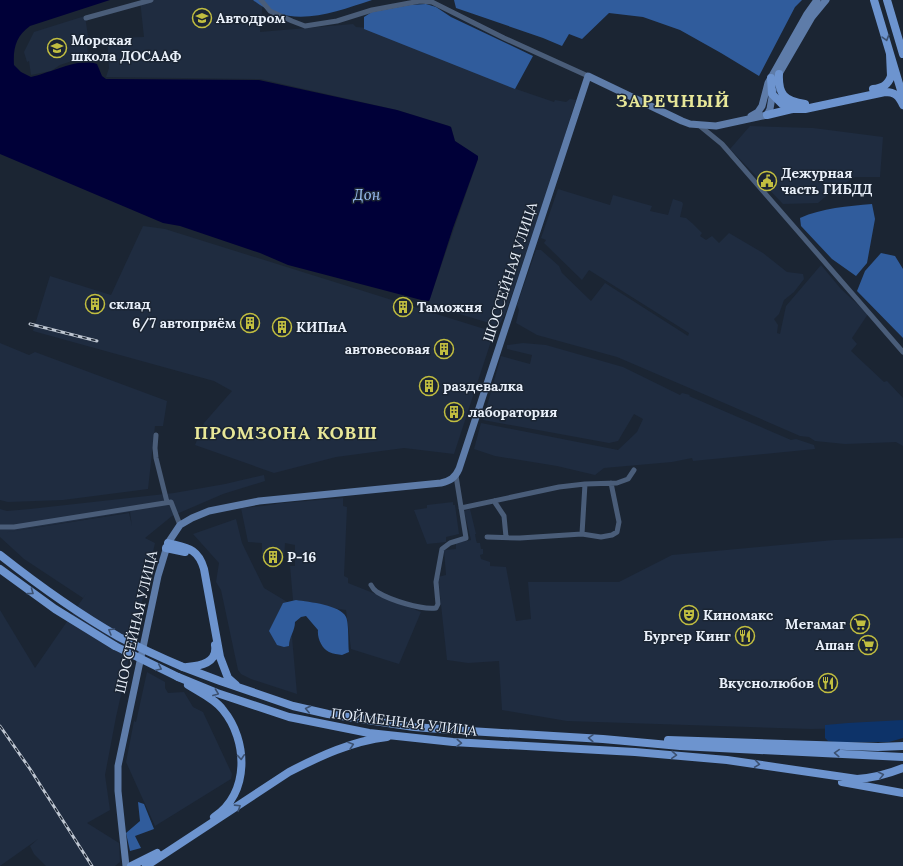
<svg xmlns="http://www.w3.org/2000/svg" width="903" height="866" font-family="Lora,serif">
  <rect width="100%" height="100%" fill="#1b2533"/>
  <!-- built -->
  <path fill="#1f2c40" fill-rule="evenodd" d="M140,0h123l-3,32 93,-8 3,3 14,1 146,61 38,13 1,-2 11,2 4,-3 6,1 -29,92 -41,120 -7,14 -69,-21 -1,-4 49,-142 -23,-18 -4,-14 -2,-1 -52,-16 -137,-31 -154,-2 3,-9 -2,-30 37,-1z
    M85,16l4,27 -2,2 1,8 -8,7h-5l-15,5 -9,6 -20,4 -2,-14 -2,1 -3,-10 10,-20z
    M750,126l63,2 70,9 -3,40h-25l-23,14 -14,12 -35,1 -53,-55z
    M558,189l52,16 3,-10 39,11 -2,5 18,4 5,-16 9,3 1,2 -3,13 6,1 6,5 10,10 -2,3 6,4 6,-4 7,7 10,-10 34,20 24,19 16,2 1,5 -10,13 -10,8 -5,14 -5,5 4,6 -1,8 3,1 6,-28 35,-41 20,24 27,25 -16,24 5,6 -6,7 33,31 3,-1 16,17v48l-7,-4 -51,2 -30,-3 -6,-4 -9,-1 -92,-40 -91,-39 -80,-22 -21,-12 3,-13 -2,-5 19,-55h5l18,16 3,7 29,28 14,-18 83,53 1,-3 -100,-63 -7,10 -38,-37 2,-3 -5,-2z
    M143,226l22,3 329,103 -40,122 -50,-6 -68,9 -62,16 -79,-28 9,-22 28,-32 -18,-10 -181,-50 17,-55 61,19z
    M0,343l29,12 6,-3 132,49 -4,25h-8l-7,63 -85,11 -55,2 -8,-2z
    M523,343l23,2 77,22 57,28 2,-2 8,2 -1,1 102,44 5,-1 18,6 1,4 -122,12 -1,-3 -20,4 -68,6 -9,7 -38,-9 -62,-10 -21,-7 7,-26 137,27 19,-18 6,-13 -9,-5 -16,27 -9,2 -126,-23 18,-64 29,8 2,-9 -25,-6v-4z
    M264,475l1,6 -42,13 -51,22 -27,22 10,5 -39,174 -11,58 5,35 -23,13 32,20 1,19 -5,4h-69l-12,-12 -4,-8 8,-7 -38,27v-256l35,58 51,-74 -3,4 -59,-39 -24,-22v-28l7,2 23,-2 144,-16 51,-9zM130,512l2,14 -3,-13 -127,20z
    M343,498v8l4,1 -3,69 4,2v5l73,29 -22,52 -48,-15 -5,-39 -51,-7 -2,-3 -3,-34h5v-21l-10,-2 -1,17 -22,-1v-16l-14,-1 -7,-34 22,-2 19,-3z
    M453,502v3h2l4,29 -13,3v5l-19,2 -13,-34 13,-2v-3z
    M470,509l6,25h-1l1,6 1,3h3l1,6h2v5l-3,1 1,4 9,3v4l16,1 10,54 15,-2 -3,-37h91l53,-27 162,-15 69,-2v189l-92,2 -244,-8 -65,-11 -3,-49 -31,2 -21,-3 -9,-83 8,-2 -2,-25 12,-1v-6l15,-3 -7,-29z
    M236,519l6,24 22,45 25,15 8,91 -46,-15 -10,-5 -3,-4 -17,-80 -5,-8 3,-19 -26,-29z
    M147,672l18,10v6l3,5 16,-1 9,15 10,5 29,62 -1,5 -76,47 -29,-64 8,-41 2,1z"/>
  <!-- green -->
  <path fill="#0d3369" d="M903,720v18l-14,4h-55l-6,-1 -3,-3v-13l23,-2z"/>
  <!-- forest -->
  <path fill="#305c9c" d="M253,0h119c-40,13 -82,30 -119,0z
    M454,0h348l-7,7 -36,69 -38,-23 -41,-23 -37,-13 -34,-4 -27,26 -13,-5 -7,12 -19,-8 -87,-30z
    M426,4l10,3 15,10 82,39 -18,33 -151,-60v-12l8,-5 38,-7z
    M872,204l3,15 -8,44 -11,13 -24,-17 -31,-33 -1,-8c22,-10 48,-12 72,-14z
    M881,253l14,3 8,13v69l-46,-47 8,-20z
    M296,600c13,2 45,5 50,17 3,6 2,27 3,35l-7,3c-4,-1 -9,-1 -13,-3 -7,-3 -12,-14 -11,-22l-12,-14 -5,1 -6,5c0,9 -6,15 -6,24l-5,1 -7,-2 -8,-14 14,-28z
    M138,802l6,2 10,25 -19,7 6,12 -11,3 -4,-18 14,-12z"/>
  <!-- water -->
  <path fill="#000038" d="M0,0h110l-80,26c-14,10 -17,22 -16,39l7,7 10,5c19,-4 49,-20 66,-13l5,12 4,3 153,1 138,30 52,16 2,1 4,14 20,13 3,2v3l-25,69 -23,71 -1,2h-4l-137,-36 -28,-12 -80,-27 -17,-3 -163,-69z"/>
  <g fill="none" stroke-linecap="round" stroke-linejoin="round">
    <!-- street -->
    <path stroke="#4a5d79" stroke-width="5" d="M261,0l9,11 22,10 13,5 32,-5 35,-11 48,-9 12,1 72,36 84,38
      M86,18l65,-18
      M700,126l22,18 181,208
      M156,435l-1,13 1,10 11,44
      M494,501l10,15 2,21
      M461,508l98,-21 26,-3 32,-1 11,-4 6,-9
      M0,527h14l157,-25 9,23
      M582,534l3,-50
      M487,537l33,1 62,-4 19,3 11,-2 5,-3 2,-10 -8,-39
      M371,585c1,2 3,5 6,7 13,8 44,18 59,16l2,-4 -2,-22 6,-33 8,-6 16,-5 -10,-62"/>
    <!-- secondary -->
    <path stroke="#5e7ca9" stroke-width="7" d="M776,79l36,-62 14,-17
      M751,116l7,-4 4,-6 6,-23 39,-69 10,-14
      M126,866l-8,-75v-25l40,-190 10,-33 12,-18 12,-7 17,-7 50,-10 182,-18c9,-2 14,-5 18,-14l129,-393 94,45 8,3 26,2 51,-11 3,-6 3,-18"/>
    <!-- primary -->
    <path stroke="#6d94cf" stroke-width="8" d="M874,0l29,97
      M887,0l16,54
      M779,74c-1,20 5,27 26,30
      M771,78l1,16 10,10 10,5
      M873,89c8,-1 15,-3 18,-13l-1,-22
      M767,115l25,-6h13l80,-17c10,0 14,4 18,13
      M168,543c19,5 30,5 36,26l16,88 8,21 8,7
      M166,548l19,4
      M0,569l55,40 60,37
      M183,667l37,14 73,25 35,8 86,13 39,3 150,9 77,7 223,11
      M187,667c13,-1 31,-4 28,-22
      M178,677l39,16 72,24 80,16 84,9 182,10 92,8 130,19c16,-1 31,-5 46,-11
      M188,685c11,7 27,14 35,25 25,30 27,84 -9,107
      M668,740l210,7 25,-1
      M842,782l61,11
      M131,866l26,-13
      M146,866l143,-94c31,-16 63,-31 98,-35"/>
    <!-- rail casing -->
    <g stroke="#bdc5d0" stroke-width="3">
      <path id="rail" d="M30,324l67,17
        M0,726l30,43 62,97"/>
    </g>
    <!-- rail -->
    <use href="#rail" stroke="#1b2533" stroke-width="1.5" stroke-dasharray="4.5" stroke-linecap="butt"/>
    <!-- primary-bridge -->
    <path stroke="#6d94cf" stroke-width="8" d="M0,555c38,30 77,58 119,82 21,11 43,21 64,30
      M115,646l63,31"/>
  </g>
  <!-- one-way arrows -->
  <defs><path id="oneway-chevron" d="M-2-3.5L2.5 0L-2 3.5" fill="none" stroke-width="1.6" stroke-linecap="round" stroke-linejoin="round"/></defs>
  <g stroke="#3c5171">
    <use href="#oneway-chevron" transform="translate(886 38) rotate(74)"/>
    <use href="#oneway-chevron" transform="translate(31 592) rotate(36)"/>
    <use href="#oneway-chevron" transform="translate(111 631) rotate(-150)"/>
    <use href="#oneway-chevron" transform="translate(159 668) rotate(25)"/>
    <use href="#oneway-chevron" transform="translate(216 693) rotate(21)"/>
    <use href="#oneway-chevron" transform="translate(308 709) rotate(-167)"/>
    <use href="#oneway-chevron" transform="translate(591 738) rotate(-177)"/>
    <use href="#oneway-chevron" transform="translate(459 743) rotate(4)"/>
    <use href="#oneway-chevron" transform="translate(351 745) rotate(-18)"/>
    <use href="#oneway-chevron" transform="translate(837 753) rotate(-177)"/>
    <use href="#oneway-chevron" transform="translate(674 755) rotate(4)"/>
    <use href="#oneway-chevron" transform="translate(241 757) rotate(86)"/>
    <use href="#oneway-chevron" transform="translate(757 764) rotate(8)"/>
    <use href="#oneway-chevron" transform="translate(881 775) rotate(-14)"/>
    <use href="#oneway-chevron" transform="translate(238 807) rotate(-32)"/>
  </g>
  <!-- icons -->
  <defs>
    <g id="school-ring" transform="scale(1)"><circle r="9.5" fill="#1b2533" stroke="#c1be40" stroke-width="1.5"/><path d="M0-5L7-2L0 1L-7-2ZM-4 1L0 2.5L4 1V4Q0 6-4 4Z" fill="#c1be40"/></g>
    <g id="civic-ring" transform="scale(1)"><circle r="9.5" fill="#1b2533" stroke="#c1be40" stroke-width="1.5"/><path d="M-.6-6.5H3V-4.5H.6V-3L4-1V1h2V6H-6V1h2V-1L-.6-3ZM-1.2 2.5V6h2.4V2.5Z" fill="#c1be40"/></g>
    <g id="building-ring" transform="scale(1)"><circle r="9.5" fill="#1b2533" stroke="#c1be40" stroke-width="1.5"/><path d="M-4-6H4V6H1V3H-1V6H-4ZM-2.5-4.3h1.7v1.8h-1.7ZM.8-4.3h1.7v1.8H.8ZM-2.5-1h1.7V.8h-1.7ZM.8-1h1.7V.8H.8Z" fill="#c1be40"/></g>
    <g id="theatre-ring" transform="scale(1)"><circle r="9.5" fill="#1b2533" stroke="#c1be40" stroke-width="1.5"/><path d="M-5-5.5Q0-4 5-5.5V0Q5 5 0 6Q-5 5-5 0ZM-3.3-2.5H-1v1.5H-3.3ZM1-2.5H3.3v1.5H1ZM-2.8 1Q0 5.5 2.8 1Z" fill="#c1be40"/></g>
    <g id="supermarket-ring" transform="scale(1)"><circle r="9.5" fill="#1b2533" stroke="#c1be40" stroke-width="1.5"/><path d="M-6-5.5h2.5l.6 2H6L4.5 2H-2.5L-4.4-4H-6ZM-1.5 3.2a1.3 1.3 0 1 0 .1 0ZM3 3.2a1.3 1.3 0 1 0 .1 0Z" fill="#c1be40"/></g>
    <g id="restaurant-ring" transform="scale(1)"><circle r="9.5" fill="#1b2533" stroke="#c1be40" stroke-width="1.5"/><path d="M-5-6h1v4h1v-4h1v4h1v-4h1v5L-1.5 .5V6h-2V.5L-5-1ZM5-6V6H3V1.5H1.5Q1.5-4 5-6Z" fill="#c1be40"/></g>
  </defs>
  <g fill-rule="evenodd">
    <use href="#school-ring" x="202" y="18"/>
    <use href="#school-ring" x="57" y="48"/>
    <use href="#civic-ring" x="767" y="181"/>
    <use href="#building-ring" x="95" y="304"/>
    <use href="#building-ring" x="403" y="307"/>
    <use href="#building-ring" x="250" y="323"/>
    <use href="#building-ring" x="282" y="327"/>
    <use href="#building-ring" x="444" y="349"/>
    <use href="#building-ring" x="429" y="386"/>
    <use href="#building-ring" x="454" y="412"/>
    <use href="#building-ring" x="273" y="557"/>
    <use href="#theatre-ring" x="689" y="615"/>
    <use href="#supermarket-ring" x="860" y="624"/>
    <use href="#restaurant-ring" x="745" y="636"/>
    <use href="#supermarket-ring" x="868" y="645"/>
    <use href="#restaurant-ring" x="828" y="683"/>
  </g>
  <g text-anchor="middle" dominant-baseline="central" stroke-width="3" stroke-linejoin="round" paint-order="stroke">
    <!-- poi labels -->
    <g font-size="14" font-weight="bold" fill="#e9f0fa" stroke="#1b2533" text-anchor="start">
      <text x="216" y="18">Автодром</text>
      <text x="71" y="40">Морская<tspan x="71" dy="16">школа ДОСААФ</tspan></text>
      <text x="781" y="173">Дежурная<tspan x="781" dy="16">часть ГИБДД</tspan></text>
      <text x="109" y="304">склад</text>
      <text x="417" y="307">Таможня</text>
      <text x="236" y="323" text-anchor="end">6/7 автоприём</text>
      <text x="296" y="327">КИПиА</text>
      <text x="430" y="349" text-anchor="end">автовесовая</text>
      <text x="443" y="386">раздевалка</text>
      <text x="468" y="412">лаборатория</text>
      <text x="287" y="557">Р-16</text>
      <text x="703" y="615">Киномакс</text>
      <text x="846" y="624" text-anchor="end">Мегамаг</text>
      <text x="731" y="636" text-anchor="end">Бургер Кинг</text>
      <text x="854" y="645" text-anchor="end">Ашан</text>
      <text x="814" y="683" text-anchor="end">Вкуснолюбов</text>
    </g>
    <!-- street labels -->
    <g font-size="14" fill="#e9f0fa" stroke="#1b2533">
      <text transform="translate(510 272) rotate(-72)">ШОССЕЙНАЯ УЛИЦА</text>
      <text transform="translate(136 622) rotate(-77)">ШОССЕЙНАЯ УЛИЦА</text>
      <text transform="translate(404 722) rotate(7)">ПОЙМЕННАЯ УЛИЦА</text>
    </g>
    <!-- water labels -->
    <g font-size="15" font-style="italic" fill="#9ec3f9" stroke="#1b2533">
      <text x="367" y="194">Дон</text>
    </g>
    <!-- district labels -->
    <g font-size="18" font-weight="bold" letter-spacing="1" fill="#e8e798" stroke="#1b2533">
      <text x="673" y="100">ЗАРЕЧНЫЙ</text>
      <text x="286" y="432">ПРОМЗОНА КОВШ</text>
    </g>
  </g>
</svg>
